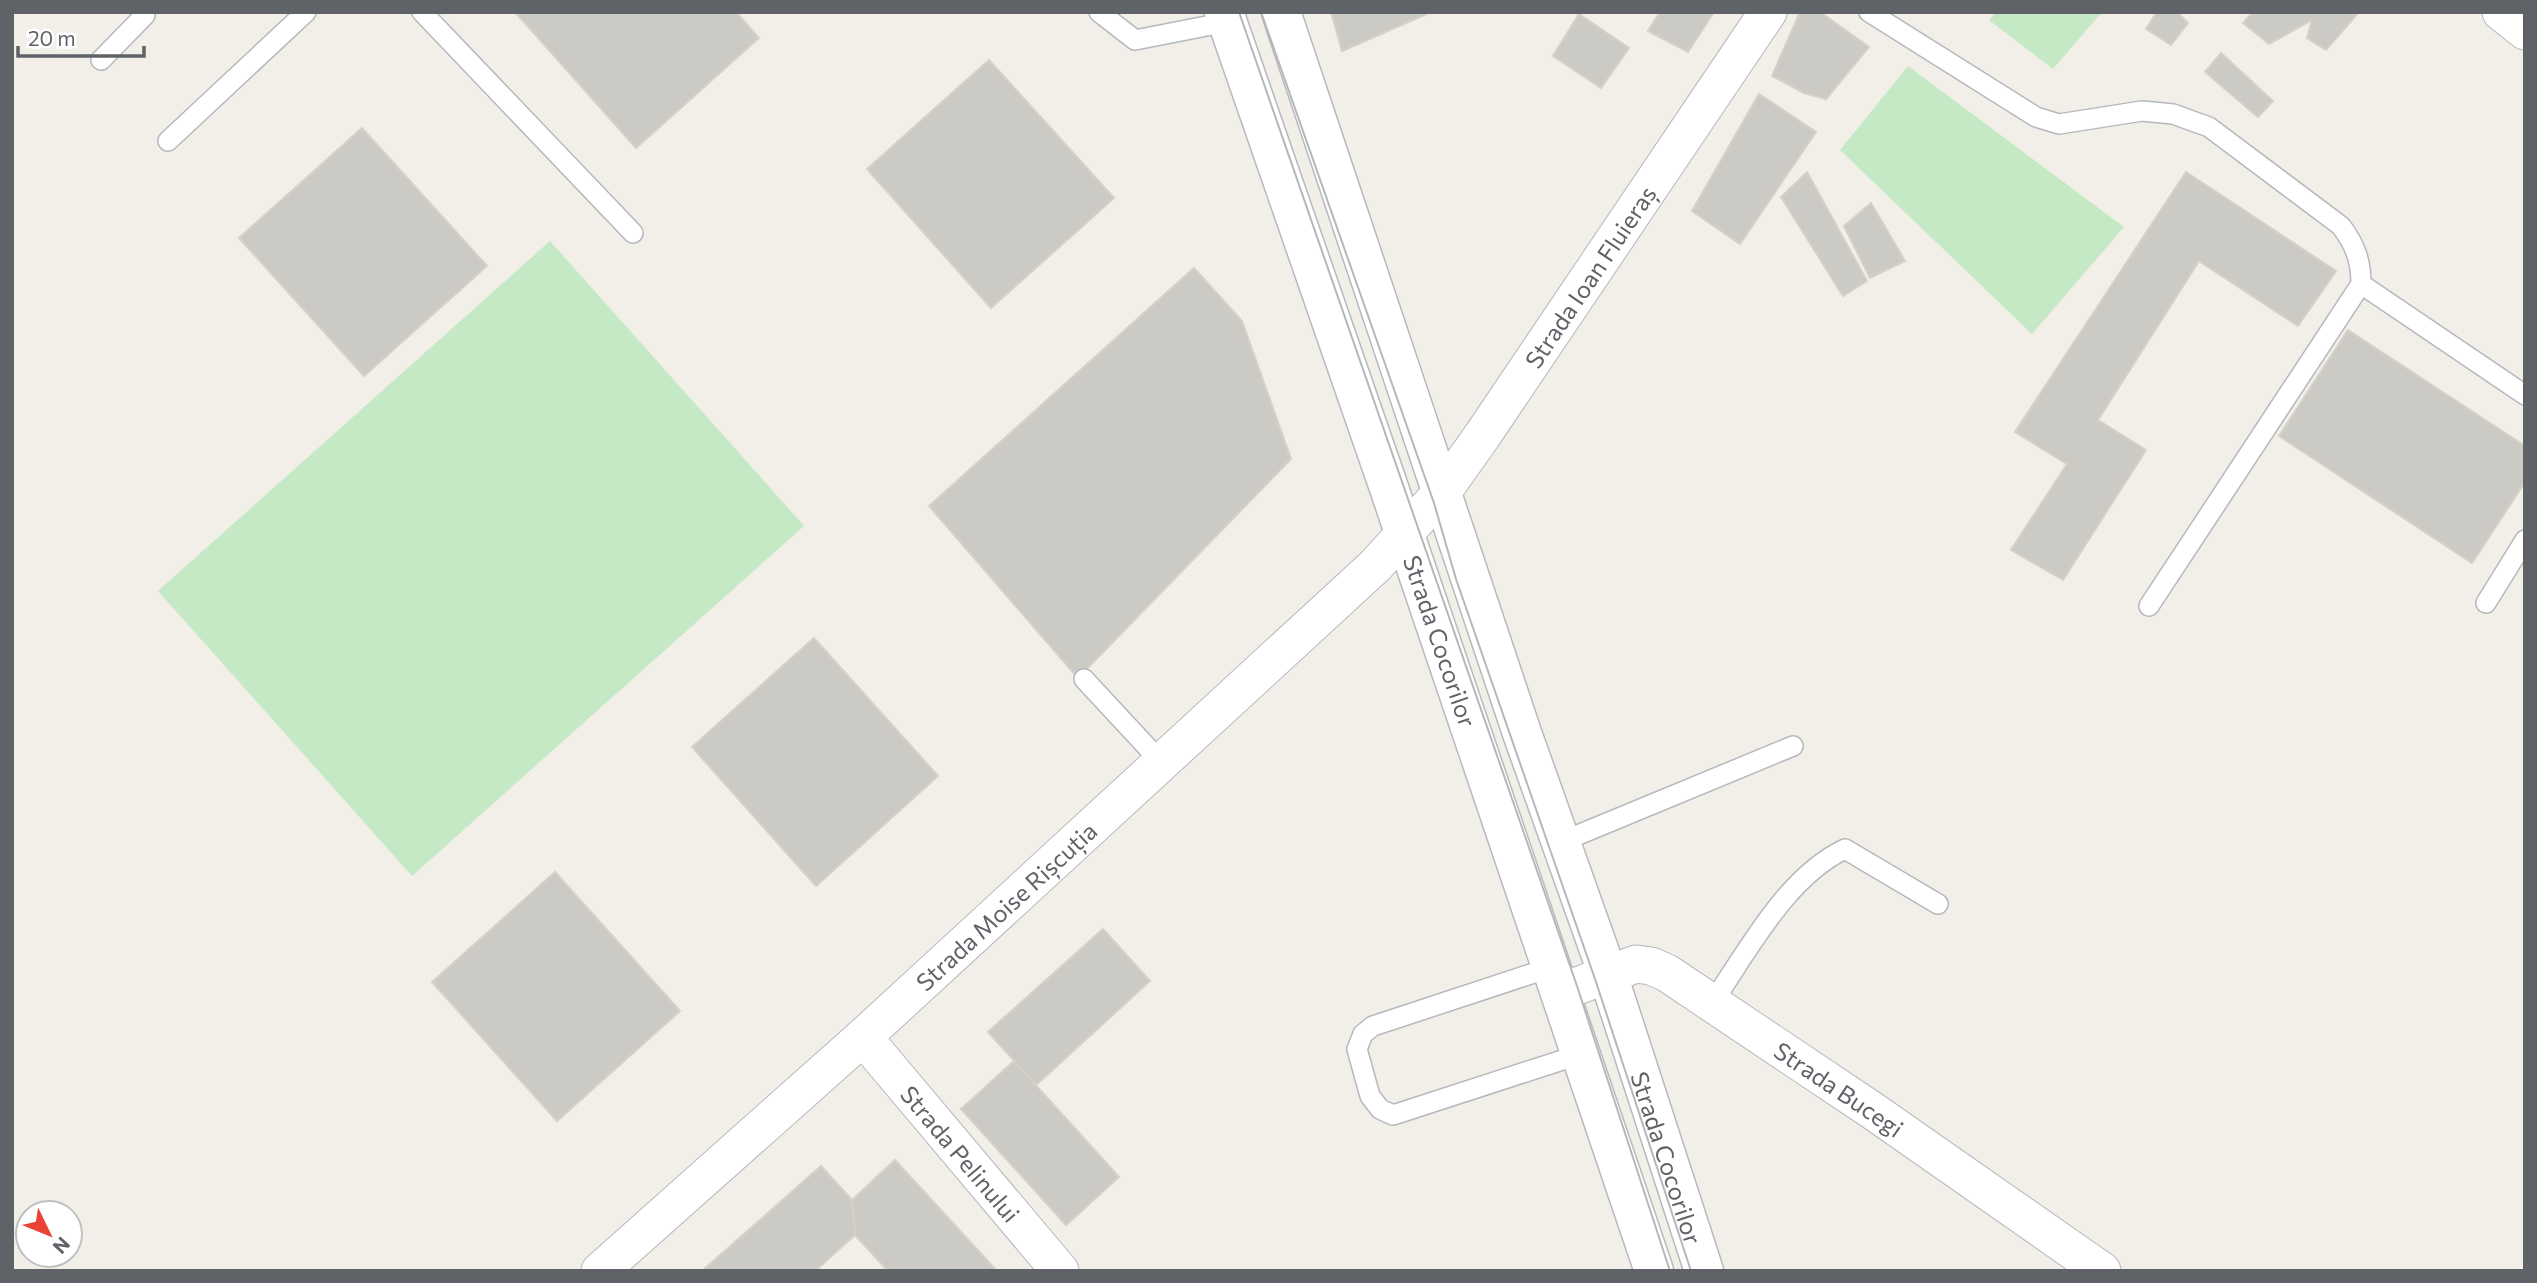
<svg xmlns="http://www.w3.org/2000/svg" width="2537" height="1283" font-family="Commissioner,sans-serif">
  <rect width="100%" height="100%" fill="#f1efe8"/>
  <!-- green -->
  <path fill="#c5e8c5" d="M1996,12h106l-49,57 -64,-49z
    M1908,66l216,161 -92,107 -192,-184z
    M550,241l254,285 -392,350 -254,-285z"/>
  <!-- building -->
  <path fill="#cccac5" stroke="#d6d1c6" stroke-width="2" d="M515,12h221l23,26 -123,110z
    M1331,12h100l-89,39z
    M1660,12h54l-26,40 -40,-21z
    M1800,12h20l49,35 -43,52 -22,-6 -32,-17z
    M2157,12h20l11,11 -17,22 -25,-16z
    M2253,12h106l-33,38 -19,-12 5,-18 -43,24 -26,-21z
    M1579,14l50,34 -28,40 -48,-32z
    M2221,53l52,48 -15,16 -53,-45z
    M989,60l125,138 -123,110 -124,-139z
    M1759,94l57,38 -76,112 -48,-33z
    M362,128l125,138 -123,110 -125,-138z
    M1807,172l60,109 -24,15 -62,-99z
    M2186,172l150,99 -38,55 -99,-65 -101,159 48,30 -83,130 -52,-30 56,-86 -52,-32z
    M1871,203l34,58 -35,17 -26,-52z
    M1194,268l48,53 49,138 -213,219 -149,-172z
    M2348,330l177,116v36l-53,81 -193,-127z
    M814,638l124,138 -122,110 -124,-139z
    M555,872l125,139 -123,110 -125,-139z
    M1103,929l47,52 -114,104 -48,-53z
    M1014,1061l105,116 -53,48 -105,-116z
    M895,1160l102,111h-109l-33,-36 -3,-35z
    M821,1166l31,34 3,35 -40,36h-113z"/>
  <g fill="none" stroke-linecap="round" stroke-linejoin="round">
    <!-- service casing -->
    <g stroke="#b5b8bc" stroke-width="22">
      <path id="service" d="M422,12l211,221
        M1099,12l36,28 92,-18
        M1869,12l167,105 23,7 83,-13 31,3 36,13 132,99c14,19 20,34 20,58l164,111
        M101,60l44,-45
        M168,141l138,-129
        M2486,603l39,-63
        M2149,606l212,-322
        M1084,679l77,83
        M1561,842l232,-96
        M1552,967l-179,59 -10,8 -6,15 13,47 10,13 13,6 188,-61
        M1712,1003c36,-52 74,-126 133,-154l93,55"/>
    </g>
    <!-- minor casing -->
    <g stroke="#b5b8bc" stroke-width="39">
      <g id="minor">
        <path d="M2501,12l24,19"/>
        <path id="s1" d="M1561,992l75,-28 15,2 16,7 206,138 229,160"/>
        <path id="s2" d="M863,1037l197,234"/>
        <path id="s3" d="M600,1271l263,-234 512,-471 68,-75 39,-55 286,-424"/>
      </g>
    </g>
    <!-- secondary casing -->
    <g stroke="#b6babf" stroke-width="41">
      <g id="secondary">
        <path id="s4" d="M1224,12l164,473 266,786"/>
        <path id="s5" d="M1281,12l241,721 86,242 96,296"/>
      </g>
    </g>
    <!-- service -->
    <use href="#service" stroke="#fff" stroke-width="19"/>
    <!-- minor -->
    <use href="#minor" stroke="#fff" stroke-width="37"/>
    <!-- secondary -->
    <use href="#secondary" stroke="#fff" stroke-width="38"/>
    <!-- tram -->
    <path stroke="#b6b7b8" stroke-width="2" d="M1239,12l338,974 93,285
      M1261,12l173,491 22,76 139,400 96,292"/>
  </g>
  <g text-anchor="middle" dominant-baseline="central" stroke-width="5" stroke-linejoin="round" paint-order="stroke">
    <!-- street labels -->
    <g font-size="24" fill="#5f6368" stroke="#fff">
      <text stroke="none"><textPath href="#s3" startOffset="1409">Strada Ioan Fluieraș</textPath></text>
      <text stroke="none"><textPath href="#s4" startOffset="665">Strada Cocorilor</textPath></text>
      <text stroke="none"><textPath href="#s3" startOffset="546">Strada Moise Rișcuția</textPath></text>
      <text stroke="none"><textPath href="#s1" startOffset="320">Strada Bucegi</textPath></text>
      <text stroke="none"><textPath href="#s2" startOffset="152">Strada Pelinului</textPath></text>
      <text stroke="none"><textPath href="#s5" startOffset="1209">Strada Cocorilor</textPath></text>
    </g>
  </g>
  <!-- border -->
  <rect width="2537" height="1283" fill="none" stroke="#5f6368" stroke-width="28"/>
  <!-- north arrow -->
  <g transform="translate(49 1234) rotate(133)"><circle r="33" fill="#ffffff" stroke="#bfc1c3" stroke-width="2"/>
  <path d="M0-5L12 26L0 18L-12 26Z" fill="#ea4335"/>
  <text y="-10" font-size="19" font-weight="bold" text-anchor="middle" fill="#5f6368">N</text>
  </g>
  <!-- scale -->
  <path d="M18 46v10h126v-10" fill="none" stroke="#5f6368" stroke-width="3.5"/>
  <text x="28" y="46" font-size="21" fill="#5f6368" stroke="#ffffff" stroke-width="5" paint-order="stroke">20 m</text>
</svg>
